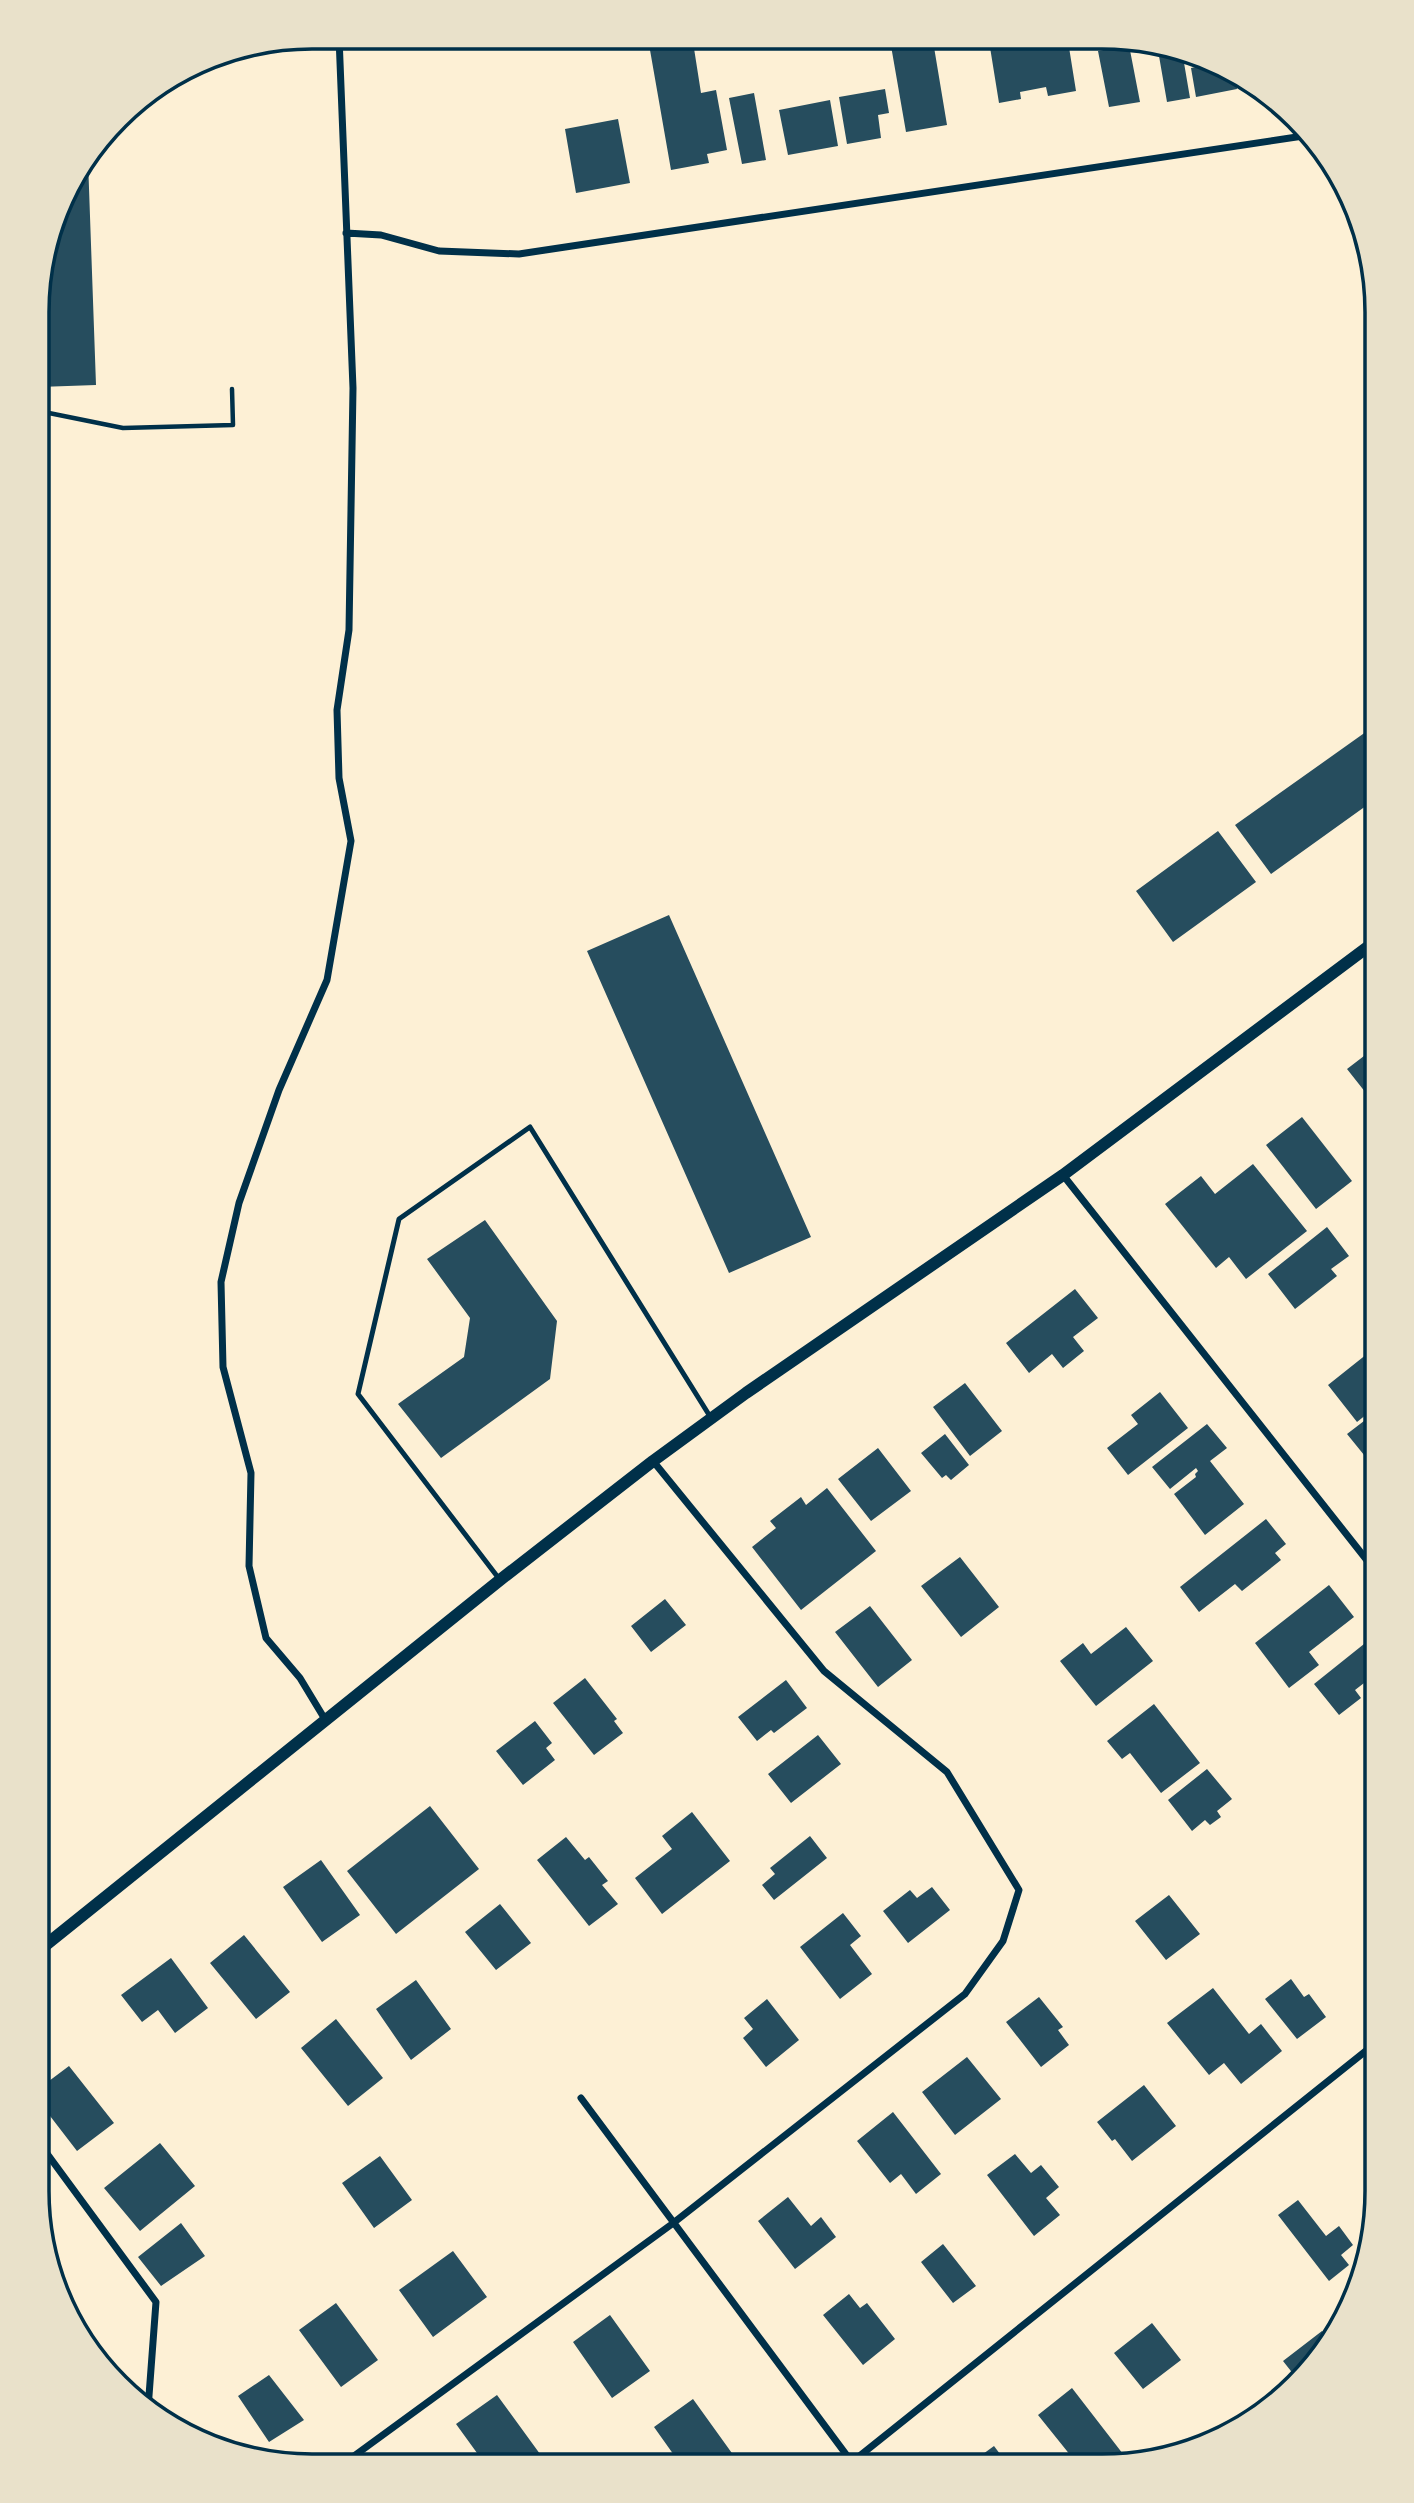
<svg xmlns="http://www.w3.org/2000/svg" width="1414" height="2503" font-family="Barlow,sans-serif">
  <rect width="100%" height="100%" fill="#fdf0d5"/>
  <!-- building -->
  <path fill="#264d5e" d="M890,40l43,1 14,84 -41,7z
    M989,41h79l8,50 -28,5 -2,-9 -26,5 1,7 -22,4z
    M693,42l8,51 15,-3 11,60 -20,4 2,9 -38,7 -21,-120z
    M1129,45l11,57 -31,5 -11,-56z
    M1167,46l15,5 8,47 -23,4 -8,-46 9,-1z
    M1204,59l19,6 11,7 3,17 -41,8 -5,-29 15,-3z
    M885,89l4,24 -11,2 3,23 -34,6 -8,-47z
    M754,93l12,67 -24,4 -13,-66z
    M830,100l8,46 -50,9 -9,-45z
    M618,119l12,64 -54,10 -11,-64z
    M88,160l8,225 -57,2v-110l26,-87z
    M1377,724v74l-106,76 -36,-49z
    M1218,831l38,51 -83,60 -37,-51z
    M669,915l142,322 -82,36 -142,-322z
    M1377,1046v61l-30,-38z
    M1302,1117l50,64 -36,28 -50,-64z
    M1253,1164l54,67 -61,48 -17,-22 -13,11 -51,-64 36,-28 14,18z
    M485,1220l72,101 -7,58 -109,79 -43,-54 66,-47 6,-39 -43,-59z
    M1327,1227l22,29 -18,13 6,7 -42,33 -27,-35z
    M1075,1289l23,29 -25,19 11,14 -21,17 -11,-14 -23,19 -23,-30z
    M1377,1346v60l-20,16 -29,-37z
    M965,1383l37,48 -32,25 -37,-49z
    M1160,1392l28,36 -60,47 -21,-27 31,-24 -7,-9z
    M1377,1411v60l-30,-37z
    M1207,1424l20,24 -17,13 34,43 -39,31 -31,-41 22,-17 -1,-3 3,-3 -2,-3 -26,21 -18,-22z
    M945,1434l24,31 -18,15 -5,-5 -4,3 -21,-25z
    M878,1448l33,43 -40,30 -33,-42z
    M827,1488l49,63 -75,59 -49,-63 24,-19 -6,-7 31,-24 5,8z
    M1266,1519l20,25 -11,9 6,7 -39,31 -7,-7 -36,28 -19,-25z
    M960,1557l39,50 -38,30 -40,-51z
    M1329,1585l25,32 -45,35 10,13 -30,23 -34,-45z
    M665,1599l21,26 -35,27 -20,-26z
    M870,1606l42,54 -34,27 -43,-55z
    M1126,1627l27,34 -57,45 -36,-45 23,-18 8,11z
    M1369,1640l8,10v23l-22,17 6,8 -22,17 -25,-31z
    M585,1678l32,41 -3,2 9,12 -29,22 -41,-52z
    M786,1680l21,28 -33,25 -3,-3 -14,11 -19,-24z
    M1154,1704l46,59 -39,30 -31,-40 -8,6 -15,-18z
    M535,1721l17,22 -6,5 9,12 -32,25 -27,-34z
    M818,1735l23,29 -50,39 -23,-29z
    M1207,1769l25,30 -15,12 4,6 -11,8 -5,-5 -13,11 -24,-31z
    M430,1806l49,63 -83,65 -49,-63z
    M692,1812l38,49 -68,53 -27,-36 37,-29 -10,-13z
    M810,1836l17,22 -53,42 -12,-15 13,-11 -5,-6z
    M566,1837l19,23 4,-3 19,24 -6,4 16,19 -29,22 -52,-66z
    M321,1860l39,55 -38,27 -39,-55z
    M932,1887l18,23 -42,33 -25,-32 27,-21 7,8z
    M1169,1895l31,39 -34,26 -31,-39z
    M500,1904l31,39 -35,27 -31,-38z
    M843,1913l18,23 -11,9 22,29 -32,25 -40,-52z
    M244,1935l46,57 -34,27 -46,-56z
    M171,1958l37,50 -33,25 -17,-23 -16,12 -21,-27z
    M1291,1979l13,18 5,-3 17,23 -29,22 -32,-40z
    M416,1980l35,49 -40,31 -35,-51z
    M1213,1988l36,46 12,-10 21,27 -41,33 -17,-21 -15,12 -42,-52z
    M1039,1997l24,30 -5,3 11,15 -28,22 -35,-45z
    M767,1999l32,41 -33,27 -23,-29 10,-9 -9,-11z
    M336,2019l47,59 -35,28 -47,-58z
    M967,2057l34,42 -46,36 -33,-43z
    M69,2066l45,57 -37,28 -40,-52v-9z
    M1144,2085l32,41 -44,35 -17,-22 -3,2 -15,-19z
    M893,2112l48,62 -25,20 -15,-20 -11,9 -33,-42z
    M160,2143l35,43 -55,45 -36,-43z
    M1015,2154l16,19 10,-8 18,22 -13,11 14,17 -26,21 -47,-61z
    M380,2156l32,44 -38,28 -32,-45z
    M788,2197l23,29 10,-9 15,20 -41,32 -37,-48z
    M1298,2200l28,36 13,-10 14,19 -12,10 8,10 -20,16 -51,-66z
    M181,2223l24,33 -44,30 -23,-29z
    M943,2244l33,42 -23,17 -32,-41z
    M453,2251l34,46 -54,40 -34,-47z
    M849,2294l11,14 7,-5 28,36 -32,26 -40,-50z
    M336,2303l42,57 -37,27 -42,-57z
    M610,2315l40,56 -38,27 -39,-56z
    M1152,2323l29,37 -38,29 -29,-36z
    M1322,2331l8,11 -10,17 -22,21 -15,-19z
    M269,2375l35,45 -35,22 -31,-46z
    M1072,2388l51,66 -13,11 -31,1 -41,-51z
    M497,2395l43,59 -15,11 -40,-1 -29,-40z
    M693,2399l41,57 -13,9h-40l-27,-38z
    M994,2446l15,20h-41l15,-12z"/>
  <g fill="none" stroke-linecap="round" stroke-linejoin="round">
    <!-- path -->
    <path stroke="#003049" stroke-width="4.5" d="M39,411l84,17 110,-3 -1,-36"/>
    <!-- service -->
    <path stroke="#003049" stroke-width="5" d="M500,1580l-142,-186 41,-175 131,-92 181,291"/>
    <!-- minor -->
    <path stroke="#003049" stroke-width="7" d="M346,233l35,2 58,16 80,3 791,-119
      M1063,1175l314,398
      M326,1721l-26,-43 -34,-40 -17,-72 2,-93 -28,-106 -2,-85 18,-79 40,-113 48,-110 24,-139 -12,-63 -2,-68 12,-80 4,-242 -14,-351
      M581,2098l273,367
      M37,2140l119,162 -8,107
      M343,2464l329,-240 293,-230 38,-53 16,-51 -72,-118 -123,-101 -171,-210
      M847,2466l530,-424"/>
    <!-- tertiary -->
    <path stroke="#003049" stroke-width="12" d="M37,1952l463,-372 153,-119 93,-68 317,-218 314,-235"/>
  </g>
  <!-- crop -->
  <path d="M0 0H1414V2503H0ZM312 49H1102A263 263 0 0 1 1365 312V2191A263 263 0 0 1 1102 2454H312A263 263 0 0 1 49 2191V312A263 263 0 0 1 312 49Z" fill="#e9e1ca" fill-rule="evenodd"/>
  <path fill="none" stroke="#003049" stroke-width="3.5" d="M312 49H1102A263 263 0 0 1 1365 312V2191A263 263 0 0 1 1102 2454H312A263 263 0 0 1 49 2191V312A263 263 0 0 1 312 49Z"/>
</svg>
